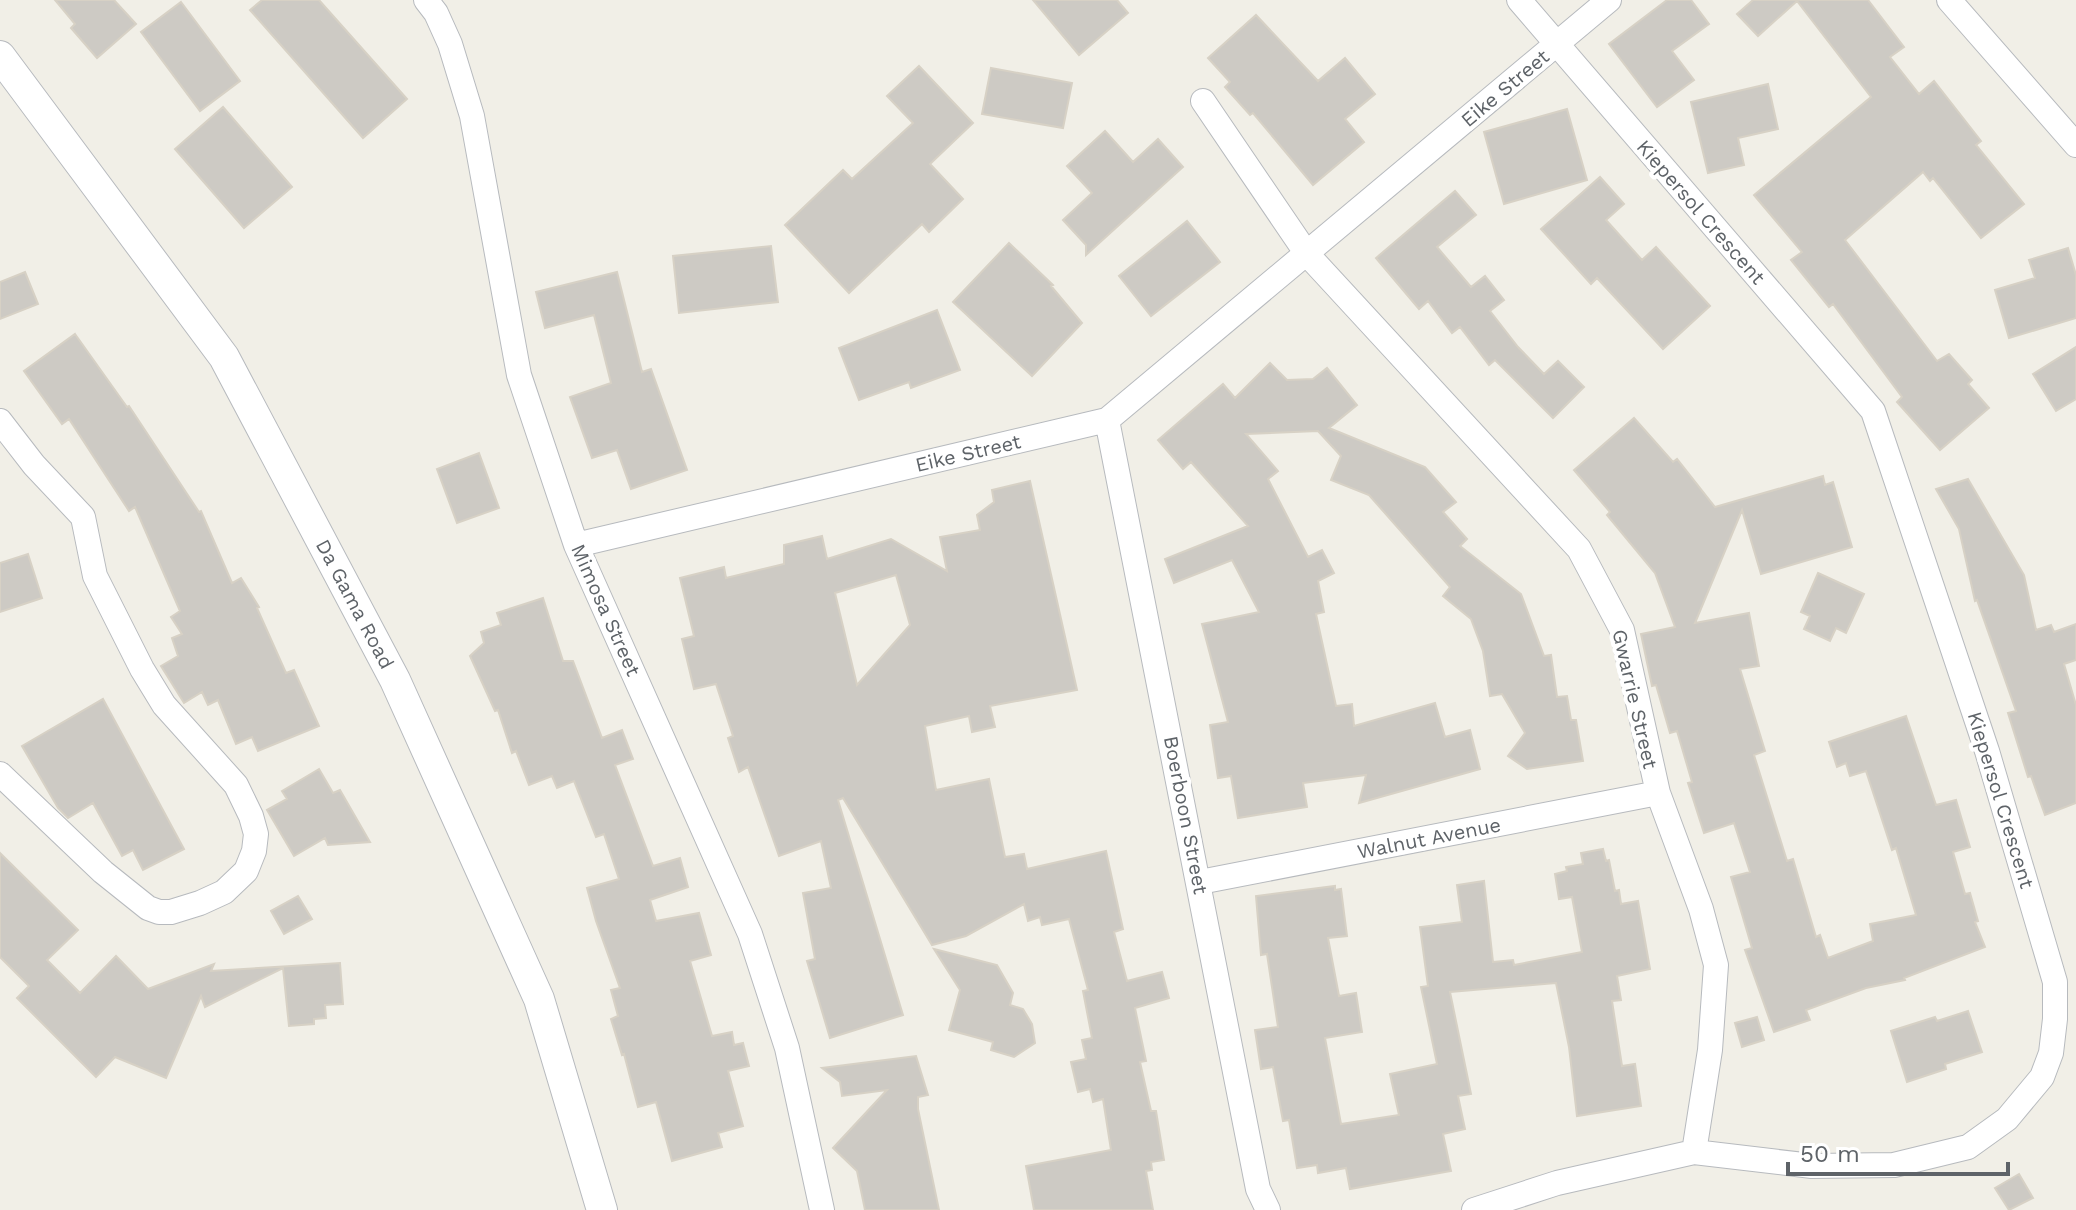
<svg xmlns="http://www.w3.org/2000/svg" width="2076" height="1210" font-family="'Work Sans',sans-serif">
  <rect width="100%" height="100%" fill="#f1efe7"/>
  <!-- building -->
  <path fill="#cdcac4" stroke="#d7d1c5" stroke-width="2" fill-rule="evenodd" d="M55,0h59l22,24 -39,34 -26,-30 4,-4z
    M262,0h57l88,99 -44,39 -113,-128z
    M1033,0h84l11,13 -49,42z
    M1667,0h24l18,24 -37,27 22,29 -37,27 -48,-63z
    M1753,0h115l36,47 -14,10 29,37 15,-13 47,60 -5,4 48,59 -43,34 -48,-60 -3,3 -7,-9 -78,68 92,121 12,-7 23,26 -4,4 21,24 -49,42 -43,-48 5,-5 -69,-93 -4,3 -38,-47 11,-8 -48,-57 117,-98 -74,-96 -39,35 -21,-22z
    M181,2l59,79 -40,30 -59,-79z
    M1256,15l62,66 27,-23 30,36 -30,25 19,23 -51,43 -60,-72 -3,2 -25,-28 5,-5 -22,-24z
    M919,66l54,57 -43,41 33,35 -34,33 -7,-8 -73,69 -64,-68 58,-55 9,9 61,-56 -26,-27z
    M991,68l81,15 -9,45 -81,-14z
    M1768,84l10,45 -40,9 6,27 -36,8 -17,-71z
    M223,107l69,80 -48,41 -69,-79z
    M1567,109l20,71 -83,24 -20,-72z
    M1105,131l28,31 25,-23 25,28 -97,88v-10l-23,-25 29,-27 -25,-27z
    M1600,177l24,27 -18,16 36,40 14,-13 54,59 -47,43 -66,-71 -6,6 -50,-55z
    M1455,191l21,24 -39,32 34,40 14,-11 19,24 -14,11 28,36 26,27 14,-13 26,26 -31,31 -58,-58 -6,5 -29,-38 -8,6 -24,-32 -9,8 -43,-51z
    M1187,221l33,41 -69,54 -32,-40z
    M1009,243l44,42 -2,1 31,37 -50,53 -79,-74z
    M771,246l7,56 -99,11 -6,-57z
    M2068,248l8,27v43l-67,20 -14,-48 40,-12 -6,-18z
    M25,272l13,32 -38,15v-37z
    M617,272l25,100 9,-3 36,101 -56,19 -14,-39 -25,8 -22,-61 41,-14 -17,-68 -49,13 -9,-36z
    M937,310l23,60 -49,18 -2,-6 -50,18 -20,-52z
    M75,334l52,73 2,-1 70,106 2,-1 31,72 9,-5 18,29 -2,1 29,65 8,-3 25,56 -61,25 -6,-14 -16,7 -18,-44 -10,5 -6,-13 -18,11 -23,-37 17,-10 -6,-18 10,-4 -11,-17 9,-6 -45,-104 -6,4 -60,-92 -7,5 -38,-53z
    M2076,347v52l-20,12 -23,-37z
    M1270,363l17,17 26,-1 14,-11 30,37 -28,23 96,39 31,35 -13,10 24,27 -7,7 61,48 23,62 7,-1 6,42 10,-1 4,24h5l7,41 -56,8 -19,-13 17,-23 -23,-39 -12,2 -7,-45 -12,-32 -28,-23 7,-9 -81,-92 -38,-15 10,-24 -23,-25 -72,3 32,37 -10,8 40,78 14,-7 12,23 -16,8 6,31 -8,2 20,92 16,-2 2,22 81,-23 10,34 25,-7 10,39 -121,34 7,-28 -63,8 4,24 -69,11 -7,-42 -13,2 -8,-53 18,-3 -26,-98 57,-12 -27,-52 -58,23 -9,-24 83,-33 -57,-64 -8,7 -25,-29 65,-56 12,14z
    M1634,418l39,44 4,-3 38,48 108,-31 2,9 8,-3 19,65 -91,27 -19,-64 -47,113 54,-10 10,53 -19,3 25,82 -11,4 33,106 6,-2 23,78 4,-2 8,23 45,-17 -3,-17 46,-9 -20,-67 -4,2 -26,-79 -16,5 -4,-13 -9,4 -8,-25 77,-26 30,89 20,-5 14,47 -17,5 12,42 5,-1 8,28 -3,1 10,25 -81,31 1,2 -39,8 -60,22 4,10 -36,12 -29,-82 7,-2 -21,-71 19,-5 -16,-49 -30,10 -16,-50 4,-1 -15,-51 -7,2 -14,-48 -4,1 -11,-52 34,-7 -20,-54 -48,-58 3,-3 -36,-42z
    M479,453l20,55 -42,15 -20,-54z
    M1968,479l56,96 12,55 15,-5 3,7 22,-8v36l-12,4 12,41v98l-31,12 -14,-39 -3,1 -20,-64 8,-2 -39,-111 -2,1 -16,-72 -23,-40z
    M1030,481l47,209 -87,16 5,21 -23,5 -3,-16 -44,10 11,64 53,-11 16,78 19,-3 3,15 79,-18 17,78 -9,3 13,49 35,-9 7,26 -34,10 11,53 -6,1 11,49h5l8,49 -13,2 1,8 -6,1 7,39h-119l-8,-44 85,-16 -8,-51 -10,3 -3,-13 -12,3 -7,-30 15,-3 -4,-19 10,-2 -9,-47 5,-1 -19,-71 -27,6 -2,-8 -12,4 -4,-17 -58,32 -34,9 -89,-147 -5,2 65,215 -73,23 -23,-77 8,-2 -12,-66 28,-5 -10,-47 -42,15 -31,-89 -9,5 -11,-34 5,-2 -17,-52 -22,5 -12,-50 12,-3 -14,-58 44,-11 2,11 58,-14v-19l38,-9 5,23 64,-20 56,32 -7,-34 40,-7 -3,-15 17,-13 -2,-12zM896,575l14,50 -53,60 -22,-92z
    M28,554l14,44 -42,14v-49z
    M1818,573l46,21 -18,39 -10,-5 -6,13 -26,-12 6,-13 -9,-4z
    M543,598l20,63h10l29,77 20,-8 11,29 -18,6 38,101 27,-8 8,29 -38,13 6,21 43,-8 12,42 -21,6 22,75 20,-4 2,13 9,-2 6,23 -21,5 15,55 -25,7 4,14 -50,14 -16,-59 -18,5 -14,-53 -2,1 -11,-36 7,-3 -7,-26 9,-2 -24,-67 -9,-33 32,-9 -15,-45 -8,3 -22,-56 -17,7 -5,-12 -23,9 -13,-34 -4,2 -14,-43 -3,1 -25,-55 14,-13 -3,-11 20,-7 -4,-12z
    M103,699l81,150 -41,21 -10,-20 -11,6 -29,-53 -25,15 -10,-10 -36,-62z
    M319,769l14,24 7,-3 30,52 -42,3 -3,-7 -31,18 -27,-46 20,-11 -5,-8z
    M1603,849l3,12 3,-1 6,31 4,-1 2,14 17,-3 12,68 -33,7 4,24 -9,1 10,65 13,-2 6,42 -64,10 -8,-69 -13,-64 -106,9 21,102 -13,2 7,33 -22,5 8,37 -101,18 -4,-21 -28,5 -1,-8 -20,3 -8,-48 -6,1 -10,-54 -12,2 -6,-39 23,-3 -11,-73 -6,1 -5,-59 79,-10v4l6,-1 6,47 -19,2 11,58 17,-3 6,39 -37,6 16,86 58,-9 -9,-41 47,-10 -16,-77 7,-1 -8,-59 42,-5 -5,-37 27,-4 9,81 20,-2 1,5 68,-13 -10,-55 -13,2 -4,-25 12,-3 -1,-4 17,-3 -2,-11z
    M0,853l78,77 -31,30 33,33 36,-37 32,33 66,-25 -3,7 129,-8 3,41 -18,1 1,13 -12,1v5l-25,2 -6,-58 -78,39 -4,-11 -35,82 -51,-21 -19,20 -79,-79 12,-12 -29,-29z
    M298,896l14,23 -28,15 -13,-23z
    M934,949l63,16 16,28 -3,12 13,4 9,15 3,19 -21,14 -23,-7 2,-8 -44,-12 11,-40z
    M1968,1011l14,41 -37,12 1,5 -39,13 -16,-51 44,-14 2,4z
    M1757,1017l7,23 -22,7 -7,-24z
    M916,1056l12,39 -10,2v12l21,101h-74l-8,-39 -24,-23 54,-58 -45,6 -2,-14 -18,-14z
    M2019,1174l14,24 -24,12 -14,-22z"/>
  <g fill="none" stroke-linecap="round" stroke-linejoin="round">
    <!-- minor casing -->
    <g stroke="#b7babe" stroke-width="26">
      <path id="minor" d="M426,0l10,13 14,31 22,72 47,259 57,170 174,389 37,114 35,162
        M1949,0l127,145
        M1203,101l104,153 272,295 43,81 36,163 43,116 15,56 -6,85 -16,102
        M1107,420l151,769 10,21
        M0,421l34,44 49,52 12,59 47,93 22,36 72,80 15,31 5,18 -2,17 -8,20 -22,21 -24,11 -29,9h-12l-11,-4 -45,-36 -103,-98
        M576,545l531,-125 502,-420
        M1200,882l458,-89
        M1474,1210l83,-27 137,-31 118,14 82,-1 74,-18 39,-28 35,-42 9,-24 4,-34v-37l-68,-231 -114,-340 -354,-411"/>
    </g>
    <!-- tertiary casing -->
    <g stroke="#b7babe" stroke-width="32">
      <path id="tertiary" d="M0,56l224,301 171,323 144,319 63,211"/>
    </g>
    <!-- minor -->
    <use href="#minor" stroke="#fff" stroke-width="24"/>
    <!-- tertiary -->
    <use href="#tertiary" stroke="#fff" stroke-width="30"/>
  </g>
  <g text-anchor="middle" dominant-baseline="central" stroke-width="8" stroke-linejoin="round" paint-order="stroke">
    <!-- street labels -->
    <g font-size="20" fill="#5e6368" stroke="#fff">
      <text transform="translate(1505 88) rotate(-40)">Eike Street</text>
      <text transform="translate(1701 212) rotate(49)">Kiepersol Crescent</text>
      <text transform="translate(968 453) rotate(-13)">Eike Street</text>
      <text transform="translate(355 604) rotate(62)">Da Gama Road</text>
      <text transform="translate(606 610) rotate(66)">Mimosa Street</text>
      <text transform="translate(1635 699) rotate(77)">Gwarrie Street</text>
      <text transform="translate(2001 800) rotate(73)">Kiepersol Crescent</text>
      <text transform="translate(1186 815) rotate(79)">Boerboon Street</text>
      <text transform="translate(1429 838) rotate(-11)">Walnut Avenue</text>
    </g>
  </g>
  <!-- scale -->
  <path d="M1788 1162v12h220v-12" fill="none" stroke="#5e6368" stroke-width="4"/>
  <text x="1800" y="1162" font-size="24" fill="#5e6368" stroke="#ffffff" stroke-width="6" paint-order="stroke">50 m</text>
</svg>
